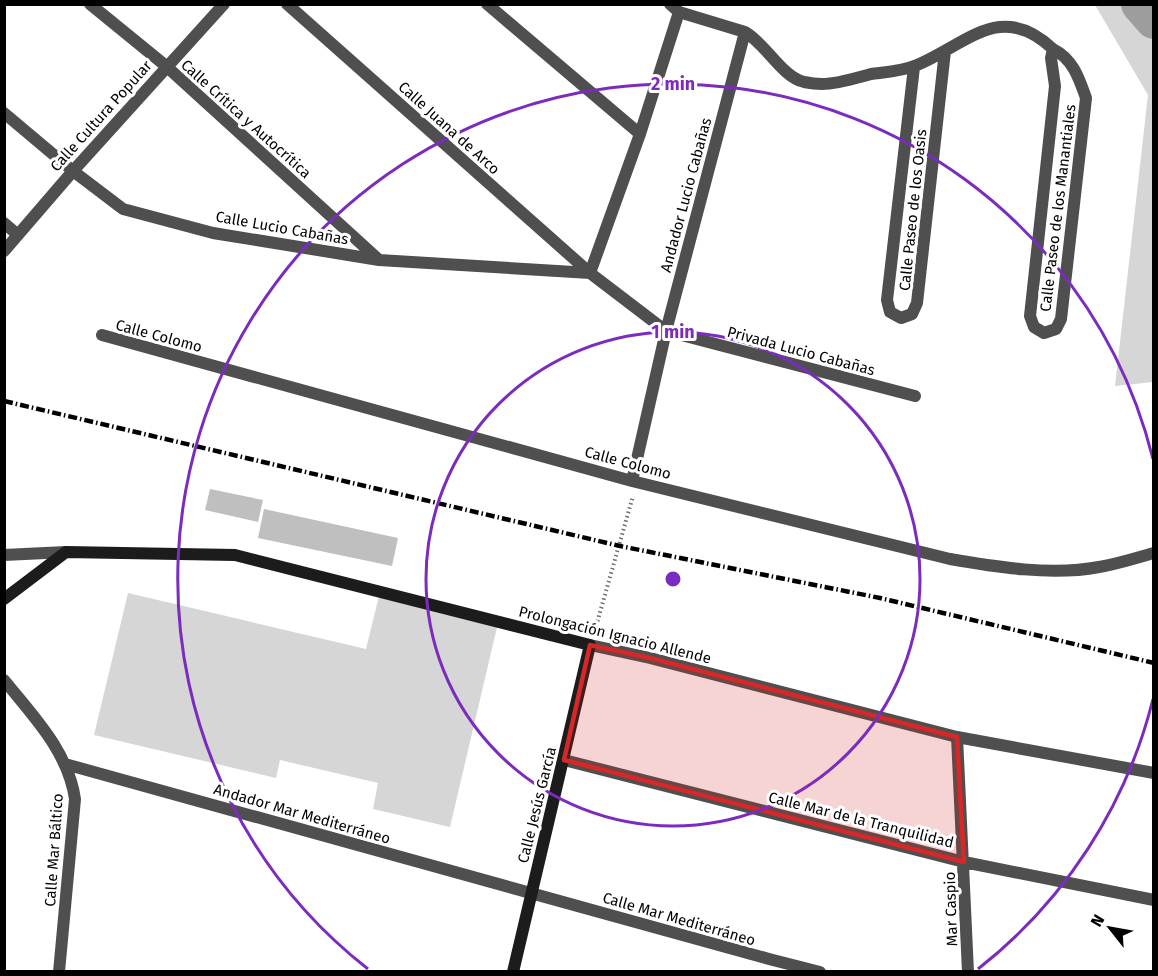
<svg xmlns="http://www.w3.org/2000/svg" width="1158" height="976" font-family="'Fira Sans',sans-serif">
  <rect width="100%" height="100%" fill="#fff"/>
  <!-- green -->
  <path fill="#d6d6d6" d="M1095,5h58v377l-38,4 33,-291z
    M128,593l238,56 13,-53 119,27 -48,204 -77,-18 5,-26 -98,-23 -4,18 -182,-43z"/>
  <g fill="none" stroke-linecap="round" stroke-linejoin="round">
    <!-- river -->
    <path stroke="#9d9d9d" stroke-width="38" d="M1140,4l14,16"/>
  </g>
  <!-- building -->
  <path fill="#bfbfbf" d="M210,489l53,11 -5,22 -53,-12z
    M264,509l134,29 -6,28 -134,-28z"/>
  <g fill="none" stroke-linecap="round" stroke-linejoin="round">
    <!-- path -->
    <path stroke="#717171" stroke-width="4" stroke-dasharray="1.5 3" stroke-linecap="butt" d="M595,630l38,-134"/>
    <!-- street -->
    <path stroke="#4f4f4f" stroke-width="12" d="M90,4l76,62 213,194
      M287,4l303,269 76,58 249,65
      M487,4l153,130
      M670,4l9,8 66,20c21,12 37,45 59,50 5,1 12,2 18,2 16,0 34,-6 49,-10 15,-2 32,-3 46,-9 50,-21 84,-65 136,-16
      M1053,49c20,10 26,29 33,49l-25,221 -5,10 -12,4 -10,-6 -4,-11 25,-230 -4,-28z
      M914,67l-27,233 3,12 11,6 11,-4 5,-11 28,-252
      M4,113l69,58 50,38 90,24 166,27 211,13
      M4,223l14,12
      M4,251l69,-80 151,-167
      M590,273l50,-139 39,-122
      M102,335l530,146 318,78c46,8 102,17 149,8 18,-3 36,-9 55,-14
      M632,481l34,-150 79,-299
      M4,555l62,-3
      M590,645l60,13 307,79 197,36
      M4,680c29,36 64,71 71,119l-16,173
      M957,737l11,235
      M564,760l400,102 190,38
      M65,764l704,195 51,13"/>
    <!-- secondary -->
    <path stroke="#1c1c1c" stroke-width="12" d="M4,599l62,-47 169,3 355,90 -77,327"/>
    <!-- rail -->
    <path stroke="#000" stroke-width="4.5" stroke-dasharray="9 3 1.5 3" stroke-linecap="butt" d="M4,401l616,145 260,52 274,65"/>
  </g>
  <!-- marked area -->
  <path fill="#d62828" fill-opacity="0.2" stroke="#d62828" stroke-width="4.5" stroke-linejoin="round" d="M590,645l60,13 307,79 7,125 -400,-102z"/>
  <!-- distance rings -->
  <g fill="none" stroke="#7b2cbf" stroke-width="3">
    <circle cx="673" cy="579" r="247"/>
    <path d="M1153 699A495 495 0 0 1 978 969M368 969A495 495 0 1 1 1153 459"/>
  </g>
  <g text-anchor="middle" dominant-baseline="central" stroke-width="6" stroke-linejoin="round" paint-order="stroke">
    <!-- street labels -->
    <g font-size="15" fill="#000" stroke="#fff">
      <text transform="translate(101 116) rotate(-48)">Calle Cultura Popular</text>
      <text transform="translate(246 119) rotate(42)">Calle Crítica y Autocrítica</text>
      <text transform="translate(449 128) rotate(42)">Calle Juana de Arco</text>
      <text transform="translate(686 195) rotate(-75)">Andador Lucio Cabañas</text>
      <text transform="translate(1058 208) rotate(-83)">Calle Paseo de los Manantiales</text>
      <text transform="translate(913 210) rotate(-84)">Calle Paseo de los Oasis</text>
      <text transform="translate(282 228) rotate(10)">Calle Lucio Cabañas</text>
      <text transform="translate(159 336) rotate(15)">Calle Colomo</text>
      <text transform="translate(801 351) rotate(15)">Privada Lucio Cabañas</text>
      <text transform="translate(628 463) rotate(15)">Calle Colomo</text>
      <text transform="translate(615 635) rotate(14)">Prolongación Ignacio Allende</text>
      <text transform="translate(537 805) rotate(-76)">Calle Jesús García</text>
      <text transform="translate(302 814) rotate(16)">Andador Mar Mediterráneo</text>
      <text transform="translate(861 820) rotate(14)">Calle Mar de la Tranquilidad</text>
      <text transform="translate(54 850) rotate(-86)">Calle Mar Báltico</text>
      <text transform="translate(951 909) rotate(-92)">Mar Caspio</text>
      <text transform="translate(679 919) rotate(16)">Calle Mar Mediterráneo</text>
    </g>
  </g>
  <circle cx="673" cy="579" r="9" fill="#7b2cbf" stroke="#fff" stroke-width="3"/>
  <g font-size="18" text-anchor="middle" font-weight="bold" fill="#7b2cbf" stroke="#fff" stroke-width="6" stroke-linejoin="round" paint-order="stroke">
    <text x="673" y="90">2 min</text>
    <text x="673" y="338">1 min</text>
  </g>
  <!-- border -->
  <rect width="1158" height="976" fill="none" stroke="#000000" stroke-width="12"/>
  <!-- north arrow -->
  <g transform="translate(1110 928) rotate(301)" stroke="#ffffff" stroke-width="4.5" paint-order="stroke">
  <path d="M0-4.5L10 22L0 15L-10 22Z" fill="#000000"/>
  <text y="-9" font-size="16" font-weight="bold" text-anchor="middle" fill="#000000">N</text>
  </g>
</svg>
